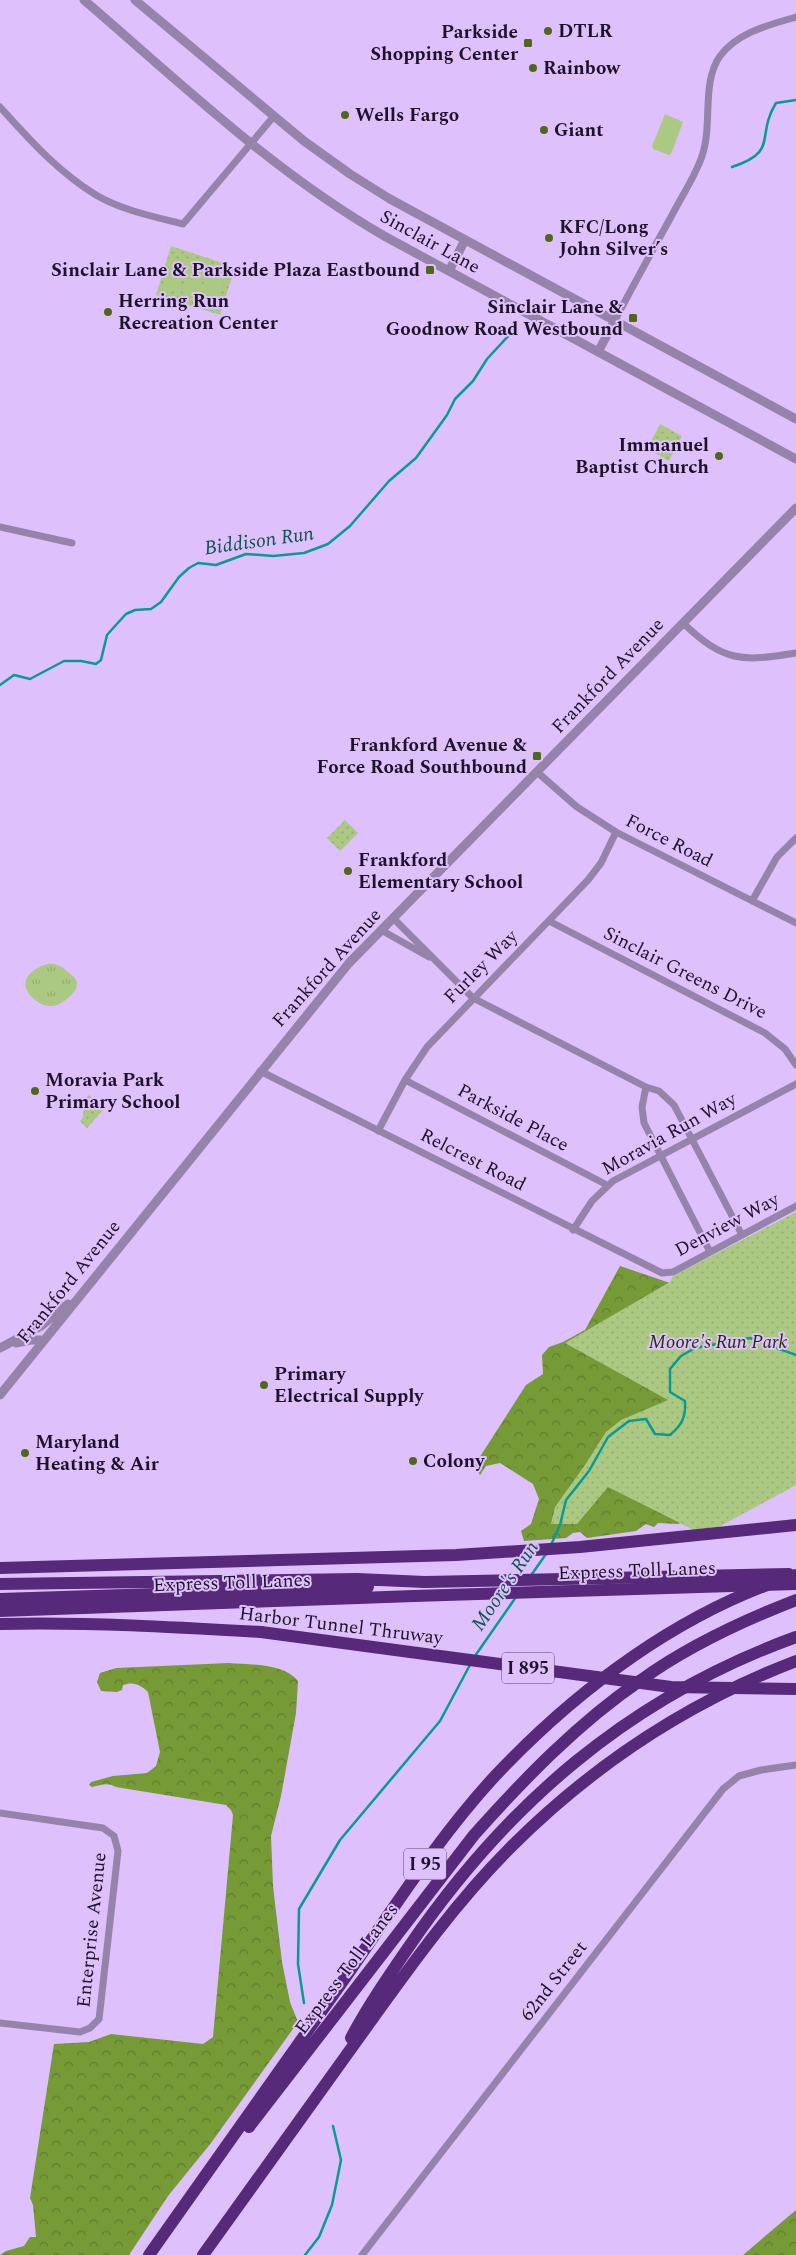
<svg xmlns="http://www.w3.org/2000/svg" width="796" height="2255" font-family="Spectral,serif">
  <defs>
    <pattern id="grass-tufts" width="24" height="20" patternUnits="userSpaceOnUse" patternTransform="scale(1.25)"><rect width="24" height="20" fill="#acc983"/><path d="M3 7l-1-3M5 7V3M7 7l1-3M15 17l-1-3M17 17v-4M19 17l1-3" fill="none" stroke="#94ac71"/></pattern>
    <pattern id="forest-crowns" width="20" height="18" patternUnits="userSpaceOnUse" patternTransform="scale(1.25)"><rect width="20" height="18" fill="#769a36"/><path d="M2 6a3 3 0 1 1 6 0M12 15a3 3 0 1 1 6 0" fill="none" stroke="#607c2e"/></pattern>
    <pattern id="park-dots" width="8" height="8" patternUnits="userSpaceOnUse" patternTransform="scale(1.25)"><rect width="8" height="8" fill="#acc983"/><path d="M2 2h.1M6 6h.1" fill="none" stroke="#94ac71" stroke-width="1.8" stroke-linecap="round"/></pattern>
  </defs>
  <rect width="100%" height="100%" fill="#dec0fc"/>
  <!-- grass -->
  <path fill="url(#grass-tufts)" d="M47,964c9,-1 15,2 21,8 4,3 9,7 9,12 0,4 -2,7 -5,10 -11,12 -23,17 -37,6 -19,-16 -7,-30 12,-36z"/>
  <!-- forest -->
  <path fill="url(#forest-crowns)" d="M620,1266l50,17 14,231 -5,10 -21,-1 -4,4 -8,-3 -10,7 -49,7 -7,-6 -7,1 -7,5 -42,3 -3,-10 10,-7 8,-25 -6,-15 -33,-21 -14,3 -6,9 -6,-9 52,-81 17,-11 -1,-19 7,-8 14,-5 22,-12z
    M229,1663c22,2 54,0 69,18l-2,32 -15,83 -10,40 2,50 9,76 8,40 8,20 -87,121 -43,53 -39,59h-129l6,-4 18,-5 6,-9h6l-3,-32 -3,-7 24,-154 35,-2 22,-8 92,10 10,-7 20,-222 -2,-5 -5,-5 -110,-18c-9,-5 -15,-2 -24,0l-3,-2 2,-3 22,-6 34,-3 9,-7 4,-14 -12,-60c-7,-7 -14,-11 -25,-7l-1,5 -5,2 -16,-1 -4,-9 3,-9 16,-5z
    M796,2210v45h-53z"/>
  <!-- park -->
  <path fill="url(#park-dots)" d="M171,246l64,21 -15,48 -64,-20z
    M660,424l22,12 -13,25 -22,-12z
    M345,820l13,13 -18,18 -13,-13z
    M89,1095l15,14 -17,19 -7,-7 3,-4 1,-17z
    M796,1212v273l-92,50 -96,-48 -31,37h-26l4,-17 30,-42 21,-33 15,-12 47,-20 -103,-57 105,-61 3,-6z"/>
  <!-- pitch -->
  <path fill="#acc983" d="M665,114l18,8 -12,32 -2,1 -16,-6 -1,-3z
    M173,257l15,5 -11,31 -14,-5z
    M193,263l14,5 -10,31 -15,-4z
    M212,270l14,4 -10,32 -14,-5z"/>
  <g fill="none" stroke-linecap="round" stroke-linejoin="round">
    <!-- stream -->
    <path stroke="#069c92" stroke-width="2.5" d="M732,167c48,-16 23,-30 44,-64l20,-3
      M0,685l14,-10 16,4 34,-18h17l15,3 5,-4 6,-25 8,-9 11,-12 9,-4 16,-1 10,-7 18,-25 10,-9 9,-5 18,2 30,-11 27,2 31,-3 24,-9 22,-18 39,-45 27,-23 31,-43 8,-16 18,-18 14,-22 24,-26
      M551,1545l9,-20 6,-25 23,-29 19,-34 21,-16 17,-2 9,15 15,1c12,-10 16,-18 15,-34l-15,-9v-23l11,-13 14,-8 55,-10 46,17
      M532,1574l14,-20
      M475,1656l41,-59
      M304,2003l-6,-39 1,-55 41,-69 100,-119 31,-58
      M305,2255l14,-18 13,-32 9,-45 -8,-34"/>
    <!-- minor -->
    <path stroke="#9683aa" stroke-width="7" d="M0,107c29,32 58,65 96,88 25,15 59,22 87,29l91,-108
      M615,320c18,-34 37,-69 56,-103 10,-20 24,-40 31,-61 11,-31 -1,-73 18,-100 18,-24 49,-31 76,-39
      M0,527l72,16
      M683,623c41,39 58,39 113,30
      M537,772l40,35 39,25 180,91
      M752,901l25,-44 19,-19
      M393,918l80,80 173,89 13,4 15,14 68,130
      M549,921l216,112 20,16 11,16
      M381,930l48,27
      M260,1071l402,202 11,-1 123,-66
      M405,1080l202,105
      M646,1087l-4,20 2,16 66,129
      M378,1131l27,-51 22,-33 161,-167 13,-17 15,-31
      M573,1230l19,-29 21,-20 183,-97
      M0,1813l103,15 11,8 4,15 -19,168 -9,9 -10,4 -80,-9
      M362,2255l361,-466 16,-13 22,-6 35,-5"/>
    <!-- tertiary -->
    <path stroke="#9683aa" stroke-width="9" d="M84,0c97,83 190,173 302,237l410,222
      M135,0l169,141 46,33 40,25 406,220
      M449,271l16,-31
      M598,352l17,-32
      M16,1343l15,-3h13
      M0,1348l41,-22 27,-22
      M0,1395l349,-432 447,-455"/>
    <!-- motorway -->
    <path stroke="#56297a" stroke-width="12" d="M0,1568l456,-13 124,-8 216,-22
      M0,1584l357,-5 68,3 364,-8
      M0,1599l368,-12
      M0,1611l414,-15
      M0,1624c87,-2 174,3 261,8
      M351,2038c17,-32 37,-61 57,-90 98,-144 222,-251 388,-311
      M249,2127l225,-292c50,-56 104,-112 167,-155 47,-34 101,-59 155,-80
      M149,2255c63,-89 126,-178 189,-267 50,-71 98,-148 157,-212 82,-87 186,-165 301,-201
      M203,2255c53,-74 107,-149 160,-223 46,-64 92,-129 148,-185 81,-81 178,-145 285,-186"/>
    <!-- motorway-bridge -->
    <path stroke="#56297a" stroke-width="12" d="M414,1596l382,-12
      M261,1632l410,55 125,2"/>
  </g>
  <!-- markers -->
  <g fill="#4d681b" stroke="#dec0fc" stroke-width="2">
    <circle cx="548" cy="31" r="5"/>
    <rect x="523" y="38" width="10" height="10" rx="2.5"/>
    <circle cx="533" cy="68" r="5"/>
    <circle cx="345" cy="115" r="5"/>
    <circle cx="544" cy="130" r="5"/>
    <circle cx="549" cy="238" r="5"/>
    <rect x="425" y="265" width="10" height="10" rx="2.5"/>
    <circle cx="108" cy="312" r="5"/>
    <rect x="628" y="313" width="10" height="10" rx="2.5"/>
    <circle cx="719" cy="456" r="5"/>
    <rect x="532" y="751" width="10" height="10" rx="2.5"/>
    <circle cx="348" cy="871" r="5"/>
    <circle cx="35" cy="1091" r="5"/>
    <circle cx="264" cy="1385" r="5"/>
    <circle cx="25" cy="1453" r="5"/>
    <circle cx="413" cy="1461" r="5"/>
  </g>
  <g text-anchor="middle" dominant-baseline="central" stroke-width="4" stroke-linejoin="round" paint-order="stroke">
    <!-- shield labels -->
    <g fill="#dec0fc" stroke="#574667" stroke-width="1">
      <rect x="502" y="1652.5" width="52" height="31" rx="4"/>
      <rect x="404" y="1848.5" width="42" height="31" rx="4"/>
    </g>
    <g font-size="18" font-weight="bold" fill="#1d1227">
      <text x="528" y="1668">I 895</text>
      <text x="425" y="1864">I 95</text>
    </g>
    <!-- poi labels -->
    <g font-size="19" font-weight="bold" fill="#1d1227" stroke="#dec0fc" text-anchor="start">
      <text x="558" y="31">DTLR</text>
      <text x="518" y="32" text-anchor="end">Parkside<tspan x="518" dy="22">Shopping Center</tspan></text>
      <text x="543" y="68">Rainbow</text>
      <text x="355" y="115">Wells Fargo</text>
      <text x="554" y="130">Giant</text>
      <text x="559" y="227">KFC/Long<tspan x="559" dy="22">John Silver’s</tspan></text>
      <text x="420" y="270" text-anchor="end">Sinclair Lane &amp; Parkside Plaza Eastbound</text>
      <text x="118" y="301">Herring Run<tspan x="118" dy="22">Recreation Center</tspan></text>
      <text x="623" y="307" text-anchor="end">Sinclair Lane &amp;<tspan x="623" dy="22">Goodnow Road Westbound</tspan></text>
      <text x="709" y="445" text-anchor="end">Immanuel<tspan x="709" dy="22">Baptist Church</tspan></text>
      <text x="527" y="745" text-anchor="end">Frankford Avenue &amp;<tspan x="527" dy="22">Force Road Southbound</tspan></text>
      <text x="358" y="860">Frankford<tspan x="358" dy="22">Elementary School</tspan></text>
      <text x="45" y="1080">Moravia Park<tspan x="45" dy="22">Primary School</tspan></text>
      <text x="274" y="1374">Primary<tspan x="274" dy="22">Electrical Supply</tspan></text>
      <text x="35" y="1442">Maryland<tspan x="35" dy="22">Heating &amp; Air</tspan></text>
      <text x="423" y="1461">Colony</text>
    </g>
    <!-- street labels -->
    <g font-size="19" fill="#1d1227" stroke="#dec0fc">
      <text transform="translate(430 242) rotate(29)">Sinclair Lane</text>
      <text transform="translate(608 676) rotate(-46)">Frankford Avenue</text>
      <text transform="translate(669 841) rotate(27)">Force Road</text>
      <text transform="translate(481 967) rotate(-45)">Furley Way</text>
      <text transform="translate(327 968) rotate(-48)">Frankford Avenue</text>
      <text transform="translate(685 973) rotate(27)">Sinclair Greens Drive</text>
      <text transform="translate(513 1118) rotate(28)">Parkside Place</text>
      <text transform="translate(669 1134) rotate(-29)">Moravia Run Way</text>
      <text transform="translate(473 1160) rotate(27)">Relcrest Road</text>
      <text transform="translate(727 1225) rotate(-28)">Denview Way</text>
      <text transform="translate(69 1282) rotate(-51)">Frankford Avenue</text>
      <text transform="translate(637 1571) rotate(-2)">Express Toll Lanes</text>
      <text transform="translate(232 1583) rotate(-2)">Express Toll Lanes</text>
      <text transform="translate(341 1626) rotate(7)">Harbor Tunnel Thruway</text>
      <text transform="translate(92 1930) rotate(-84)">Enterprise Avenue</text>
      <text transform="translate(347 1969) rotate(-53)">Express Toll Lanes</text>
      <text transform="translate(554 1981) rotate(-52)">62nd Street</text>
    </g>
    <!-- park labels -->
    <g font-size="19" font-style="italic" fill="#243309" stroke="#dec0fc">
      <text x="718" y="1342">Moore's Run Park</text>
    </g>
    <!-- water labels -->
    <g font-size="20" font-style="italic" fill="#0c544e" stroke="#dec0fc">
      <text transform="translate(259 541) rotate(-8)">Biddison Run</text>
      <text transform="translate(505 1586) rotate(-56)">Moore's Run</text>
    </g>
  </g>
</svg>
